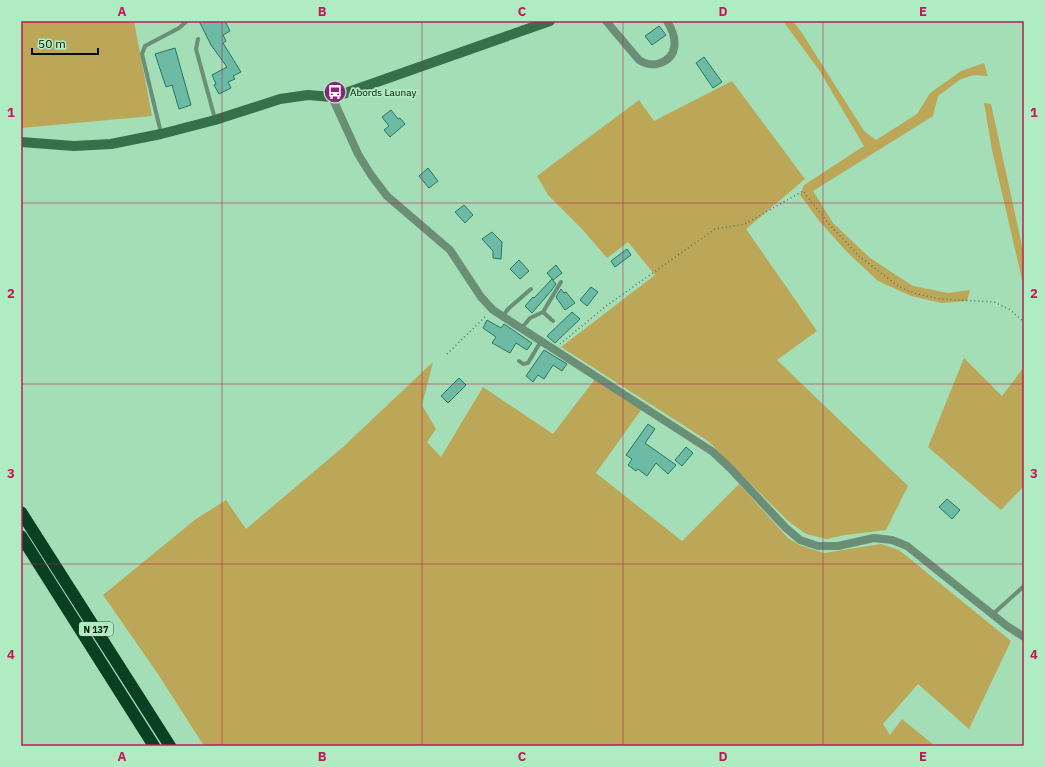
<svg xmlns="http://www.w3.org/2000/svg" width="1045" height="767" font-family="'IBM Plex Sans',sans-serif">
  <rect width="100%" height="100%" fill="#a3deb6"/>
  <!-- green -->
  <path fill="#bca759" d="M21,21h113l18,95 -131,12z
    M783,21h10l9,12 62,98 12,9 41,-26 13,-21 31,-22 23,-8 4,13 -14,-1 -13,4 -23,17 -5,20 -120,75 20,32 37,35 43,28 35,7 22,-3 -3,11 -25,2 -31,-7 -33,-15 -31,-29 -27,-30 -20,-27 4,-10 60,-39 -45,-76z
    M732,81l73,98 -59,50 71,102 -40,29 131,126 -22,44 -41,5 -18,4 -21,-5 -18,-13 -80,-80 -147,-94 94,-72 -27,-33 -21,16 -25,-29 -34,-34 -11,-19 102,-76 15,21z
    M984,103l7,1 33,151v33l-32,-138z
    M964,358l38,38 22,-29v119l-23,24 -73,-63z
    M433,362l-11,43 14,24 -9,13 14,15 42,-70 70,47 42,-55 46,31 -45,63 86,68 57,-57 49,54 11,7 25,8 57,-9 18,6 112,91 -42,88 -51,-45 -35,40 7,11 12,-16 33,27h-731l-46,-72 -55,-79 93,-76 30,-19 20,29 97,-82z"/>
  <!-- building -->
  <path fill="#6ebba5" stroke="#257663" d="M199,21h26l5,10 -7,4 3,6 -3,2 18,29 -8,4 2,3 -7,3 3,6 -12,6 -5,-9 2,-1 -4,-9 15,-8 -16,-22z
    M659,26l7,9 -14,10 -7,-9z
    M175,48l16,57 -12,4 -7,-24 -6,2 -11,-33z
    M704,57l18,25 -9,6 -17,-25z
    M391,110l7,9 2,-1 5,6 -15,13 -6,-7 5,-4 -7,-9z
    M428,168l10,13 -9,7 -10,-12z
    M464,205l9,10 -8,8 -10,-11z
    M492,232l10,10 -1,17 -8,-1v-7l-11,-12z
    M627,249l4,6 -16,12 -4,-6z
    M519,260l10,11 -9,8 -10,-10z
    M556,265l6,8 -9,7 -6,-7z
    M552,279l4,5 -5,7 -19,22 -7,-7 8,-9 1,1z
    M591,287l7,5 -11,14 -7,-6z
    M561,289l3,4 2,-1 9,11 -10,7 -9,-13z
    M572,312l8,7 -25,24 -8,-7z
    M487,320l14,8 3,-4 28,19 -5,7 -11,-7 -6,10 -18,-10 4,-6 -13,-9z
    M544,350l23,14 -5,7 -9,-6 -9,14 -6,-4 -5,7 -7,-6z
    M459,378l7,7 -18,18 -7,-7z
    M648,424l7,5 -10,14 31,22 -8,9 -12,-11 -9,13 -9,-7 -2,2 -8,-6 4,-6 -6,-4z
    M686,447l7,6 -11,13 -7,-6z
    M947,499l13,11 -8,9 -13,-12z"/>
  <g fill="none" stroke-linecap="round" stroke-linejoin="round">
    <!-- path -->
    <path stroke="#52795f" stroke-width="1.5" stroke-dasharray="1 3" stroke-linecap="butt" d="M560,344l46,-38 109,-77 30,-5 58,-33 26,33 30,32 40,31 18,7 24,5 53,3 15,7 15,13
      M447,354l40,-39"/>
    <!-- lane -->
    <path stroke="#6a8f76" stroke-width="4" d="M198,39l-2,10 19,70
      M161,133l-19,-79 3,-8 34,-18 8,-7
      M543,312l10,9
      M503,316l5,-7 23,-20
      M521,329l9,-11 13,-6 18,-30
      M519,361l4,3 5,-1 13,-22
      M993,614l31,-28"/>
    <!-- street -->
    <path stroke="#6a8f76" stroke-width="8" d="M606,21l33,39c6,4 11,5 18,4 23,-6 20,-27 10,-43
      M332,97l26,57 13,21 16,21 63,54 31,47 12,13 200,129 20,13 17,16 56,60 14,12 18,6h20l36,-8 18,2 15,6 100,80 17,11"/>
    <!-- secondary -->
    <path stroke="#36704b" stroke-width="10" d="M21,142l53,4 37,-2 50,-10 54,-14 65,-21 28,-4 24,2 8,-2 210,-74"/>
    <!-- highway -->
    <path stroke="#0a4022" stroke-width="12" d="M21,512l149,234
      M21,536l133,210"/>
  </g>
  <!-- grid -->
  <path fill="none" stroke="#c2185b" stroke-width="1" stroke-opacity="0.55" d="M222,21v725M422,21v725M623,21v725M823,21v725M21,203h1003M21,384h1003M21,564h1003"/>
  <!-- icons -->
  <defs>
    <g id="bus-disc" transform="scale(1.15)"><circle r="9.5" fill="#902081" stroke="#b0ecc2"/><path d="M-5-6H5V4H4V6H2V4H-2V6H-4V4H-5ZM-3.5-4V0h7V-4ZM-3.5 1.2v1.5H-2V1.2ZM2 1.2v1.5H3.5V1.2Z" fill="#fff"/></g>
  </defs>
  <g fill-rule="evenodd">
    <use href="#bus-disc" x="335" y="92"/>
  </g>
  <g text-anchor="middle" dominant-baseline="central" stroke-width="3.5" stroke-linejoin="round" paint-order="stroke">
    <!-- shield labels -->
    <rect fill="#b0ecc2" stroke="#35533e" stroke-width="1" x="79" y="622" width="34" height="14" rx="3"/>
    <g font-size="9" font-weight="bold" fill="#001105">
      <text x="96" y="629">N 137</text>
    </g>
    <!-- poi labels -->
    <g font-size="10" fill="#001105" stroke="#b0ecc2" text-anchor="start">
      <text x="350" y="92">Abords Launay</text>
    </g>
  </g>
  <!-- border -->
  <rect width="1045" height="767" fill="none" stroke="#b0ecc2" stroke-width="44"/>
  <!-- scale -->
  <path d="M32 48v6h66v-6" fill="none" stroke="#001105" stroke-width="2"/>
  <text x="38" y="48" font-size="12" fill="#001105" stroke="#b0ecc2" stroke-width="3" paint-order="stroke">50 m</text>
  <rect x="22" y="22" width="1001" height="723" fill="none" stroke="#c2185b" stroke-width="1.5"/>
  <g font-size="13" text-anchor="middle" font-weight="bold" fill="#c2185b">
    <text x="122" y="16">A</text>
    <text x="322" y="16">B</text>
    <text x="522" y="16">C</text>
    <text x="723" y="16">D</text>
    <text x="923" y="16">E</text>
    <text x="11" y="117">1</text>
    <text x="1034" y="117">1</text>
    <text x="11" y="298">2</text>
    <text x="1034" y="298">2</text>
    <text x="11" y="478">3</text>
    <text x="1034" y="478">3</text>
    <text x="11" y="659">4</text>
    <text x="1034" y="659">4</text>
    <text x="122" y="761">A</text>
    <text x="322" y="761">B</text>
    <text x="522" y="761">C</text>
    <text x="723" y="761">D</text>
    <text x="923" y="761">E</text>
  </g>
</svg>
